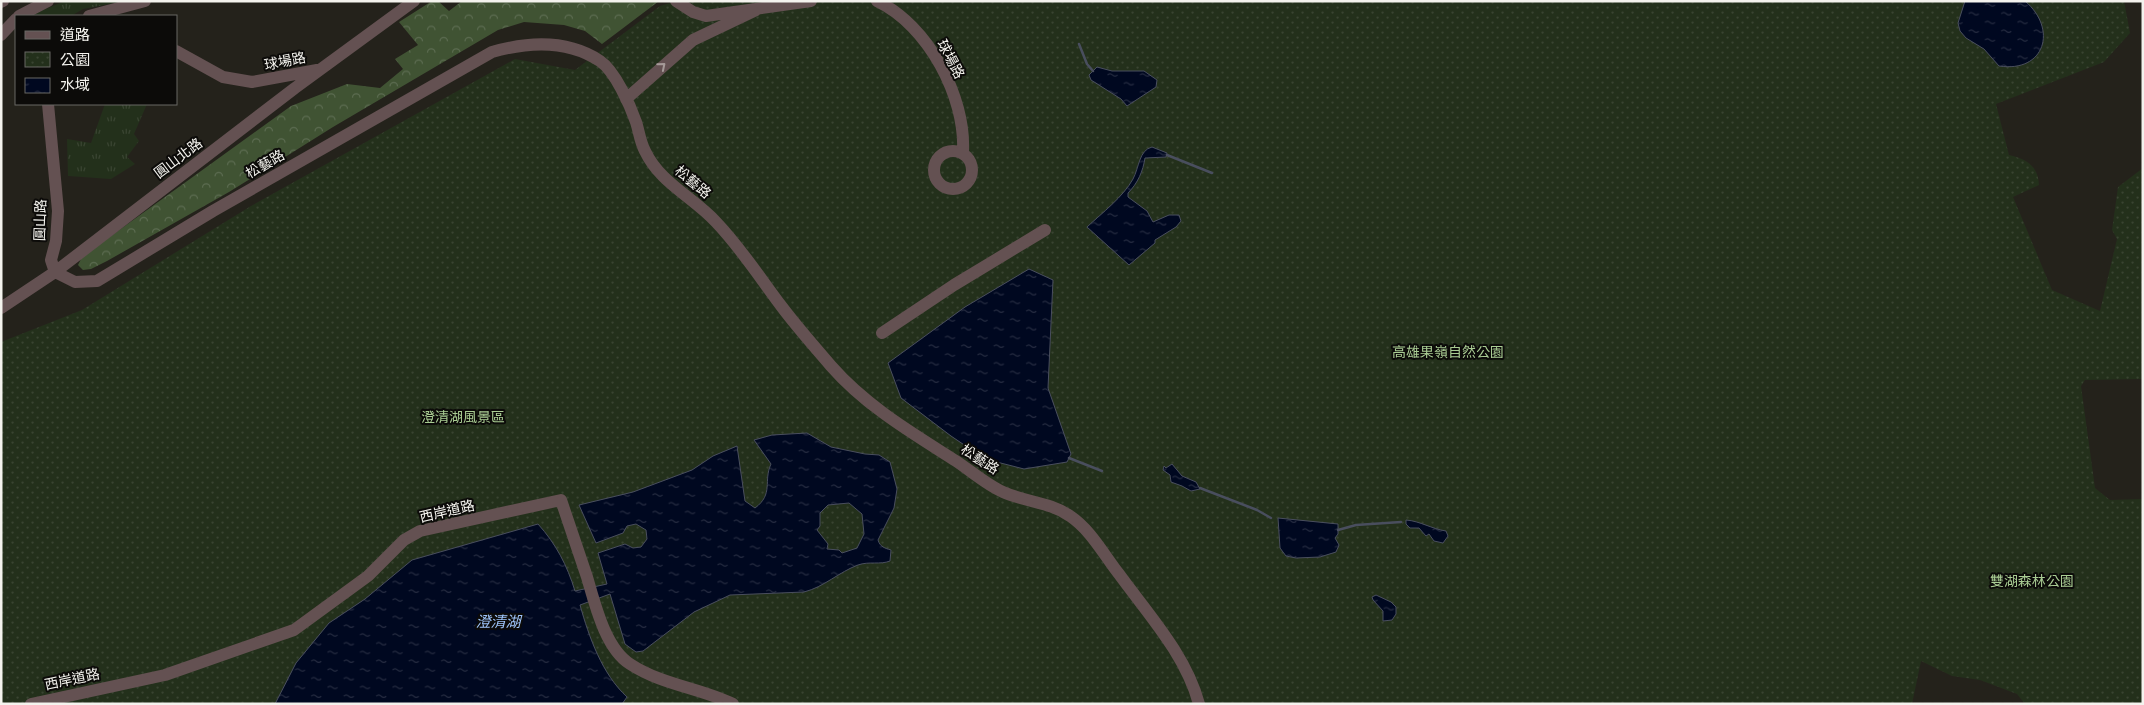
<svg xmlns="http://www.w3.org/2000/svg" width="2144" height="705" font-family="'Public Sans','Noto Sans TC',sans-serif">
  <defs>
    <pattern id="grass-tufts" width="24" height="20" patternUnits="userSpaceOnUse" patternTransform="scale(1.25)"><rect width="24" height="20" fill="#23301b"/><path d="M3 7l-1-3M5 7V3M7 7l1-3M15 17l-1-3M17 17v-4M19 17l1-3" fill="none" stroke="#394431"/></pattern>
    <pattern id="forest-crowns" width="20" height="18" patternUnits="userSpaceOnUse" patternTransform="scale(1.25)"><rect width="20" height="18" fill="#405333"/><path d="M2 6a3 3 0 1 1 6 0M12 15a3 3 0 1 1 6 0" fill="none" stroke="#5c6c51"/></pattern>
    <pattern id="park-dots" width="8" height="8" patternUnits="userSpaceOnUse" patternTransform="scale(1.25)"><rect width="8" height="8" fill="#23301b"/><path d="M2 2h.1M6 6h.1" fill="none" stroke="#394431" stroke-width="1.8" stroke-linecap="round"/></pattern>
    <pattern id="water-ripples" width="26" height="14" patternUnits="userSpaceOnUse" patternTransform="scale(1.25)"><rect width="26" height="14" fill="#000820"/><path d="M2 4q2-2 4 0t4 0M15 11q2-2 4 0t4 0" fill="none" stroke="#262c41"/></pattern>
  </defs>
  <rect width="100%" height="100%" fill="#24221b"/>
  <!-- grass -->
  <path fill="url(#grass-tufts)" d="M65,1h60l-42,8 -12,7h-42z
    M105,104h42l-13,30 5,7 -12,16 8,7 -24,15 -43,-3 -1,-37 24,4z"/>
  <!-- forest -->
  <path fill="url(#forest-crowns)" d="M432,1h6l11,10 13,-10h197l-57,43 -17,-13 -21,-6 -40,-3 -26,8 -165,97 -104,65 -122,69 -16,8 -8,1 -5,-5 4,-8 209,-151 56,-22 33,4 23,-19 -8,-10 23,-14 -19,-23z"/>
  <!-- park -->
  <path fill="url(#park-dots)" d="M677,1h1447l6,32 -26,29 -108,42 13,51c18,4 29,11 30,30l-26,12 39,93 48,21 17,-72 -5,-9 6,-43 25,-19v211l-58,1 -4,6 14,102 15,12 33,-1v202l-5,3h-113l-8,-10 -37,-14 -28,-4 -31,-15 -9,43h-1911v-362l81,-32 169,-104 264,-147 60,11 85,-64z"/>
  <!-- water -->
  <path fill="url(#water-ripples)" stroke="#494e5e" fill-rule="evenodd" d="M1965,1h60c33,28 20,72 -26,65l-15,-17 -18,-11 -6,-7 -2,-8z
    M1097,67l15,4h32l13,9 -1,7 -29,19 -6,-7 -30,-19 -2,-5z
    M1152,147l15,6 -1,4 -21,1c-2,13 -7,25 -17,35v4l19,14 6,11 16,-7h10l2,6 -5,6 -21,13v3l-26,22 -42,-38c15,-14 36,-30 46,-48 6,-11 6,-29 19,-32z
    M1029,269l24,11 -5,108 23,66 -4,8 -43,7 -39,-10 -34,-23 -50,-38 -13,-35 77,-56z
    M807,433l24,14 34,7 14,1 11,7 7,27 -3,19 -16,32c2,7 7,8 13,10l-1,11c-10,4 -21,0 -32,4 -19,7 -34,22 -54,27l-74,3 -36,17 -51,39 -7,1 -11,-8 -15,-50 -30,11c9,32 22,69 47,92l-5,7h-347l21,-41 33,-40 36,-24 47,-39 126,-36c18,20 29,41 37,67l32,-7 -9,-31 27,-9 8,4 8,-1 6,-8 -1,-9 -10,-6 -9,2 -4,7 -27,10 -17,-38 54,-13 59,-22 21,-14 24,-10 8,55 10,7c19,-14 8,-27 16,-44l-17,-24 18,-5zM849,503l13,11 2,20 -7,14 -15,5 -3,-3 -12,-1 1,-5 -11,-14 3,-4v-13l8,-8z
    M1172,464l10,12 14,6 4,7 -9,2 -9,-5 -11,-4 -1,-7 -7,-5 1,-4 2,2z
    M1278,518l60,6v10l-3,4 4,7 -3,7 -16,5 -24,1 -10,-2 -6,-8z
    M1406,520c14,1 26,9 40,11l2,5 -5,7 -9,-2 -5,-7 -3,2 -7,-8h-9l-4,-4z
    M1376,595l15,7 5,5v7l-4,6 -9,1v-10l-10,-11 -1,-3z"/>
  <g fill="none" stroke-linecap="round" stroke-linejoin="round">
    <!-- stream -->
    <path stroke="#494e5e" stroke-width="2.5" d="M1079,44l8,20 6,7
      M1167,155l45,18
      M1069,458l33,13
      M1200,488l57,22 14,8
      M1338,530l18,-5 45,-3"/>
    <!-- minor -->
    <path stroke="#645152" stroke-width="12" d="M676,1l17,11 13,4 105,-15
      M877,1c51,24 89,96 86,151
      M1,2l2,-1
      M19,16l29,-15
      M89,16l56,-15
      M1,35l15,-16
      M176,51l47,26 29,5 65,-12
      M626,99l67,-59 63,-30
      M48,104l10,107 -2,30 -5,19 4,12
      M934 170a19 19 0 1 1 38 0a19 19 0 1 1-38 0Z
      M55,272l20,10 22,-1 116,-70 279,-159c35,-10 75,-13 108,9 15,10 30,44 36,61 3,9 4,20 9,29 15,32 48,46 71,71 25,26 44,56 66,85 15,20 32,39 49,59 35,40 81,67 125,95 15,10 31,24 47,31 22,10 47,10 67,24 21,14 34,39 49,58 29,40 67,81 80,130
      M1,308l54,-36 240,-184 119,-87
      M882,333l72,-48 91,-55
      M31,704l134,-29 129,-45 74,-54 36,-36 16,-9 141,-31c9,26 17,51 26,77 8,27 18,71 43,87 32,21 70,24 103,40"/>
  </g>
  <!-- one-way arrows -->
  <defs><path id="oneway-chevron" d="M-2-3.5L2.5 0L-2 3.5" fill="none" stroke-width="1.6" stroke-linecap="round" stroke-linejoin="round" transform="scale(1.25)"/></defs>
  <use stroke="#a59a98" href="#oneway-chevron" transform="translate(662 66) rotate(-40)"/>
  <g text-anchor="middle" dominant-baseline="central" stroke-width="4" stroke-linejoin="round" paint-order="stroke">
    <!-- street labels -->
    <g font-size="14" fill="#f4f3ee" stroke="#0c0b09">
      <text transform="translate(951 59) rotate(62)">球場路</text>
      <text transform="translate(285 61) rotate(-11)">球場路</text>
      <text transform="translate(178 158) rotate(-37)">圓山北路</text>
      <text transform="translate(265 164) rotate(-30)">松藝路</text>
      <text transform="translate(693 182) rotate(40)">松藝路</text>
      <text transform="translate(40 220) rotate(-88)">圓山路</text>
      <text transform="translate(980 459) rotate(33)">松藝路</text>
      <text transform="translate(447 511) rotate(-13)">西岸道路</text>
      <text transform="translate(72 679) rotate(-12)">西岸道路</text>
    </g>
    <!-- park labels -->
    <g font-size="14" fill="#a9cc93" stroke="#0c0b09">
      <text x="1448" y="352">高雄果嶺自然公園</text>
      <text x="463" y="417">澄清湖風景區</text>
      <text x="2032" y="581">雙湖森林公園</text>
    </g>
    <!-- water labels -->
    <g font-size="15" font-style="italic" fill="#9ec4fa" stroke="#0c0b09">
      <text x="498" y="621">澄清湖</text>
    </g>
  </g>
  <!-- border -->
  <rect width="2144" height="705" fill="none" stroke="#f4f3ee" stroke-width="5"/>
  <!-- legend -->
  <rect x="15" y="15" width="162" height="90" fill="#0c0b09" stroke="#696865"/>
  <rect x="25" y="31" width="25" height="8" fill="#645152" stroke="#696865"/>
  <text x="60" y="40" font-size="15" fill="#f4f3ee">道路</text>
  <rect x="25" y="52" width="25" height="15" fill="url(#park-dots)" stroke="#696865"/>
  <text x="60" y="65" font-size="15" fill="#f4f3ee">公園</text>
  <rect x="25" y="78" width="25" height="15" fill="url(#water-ripples)" stroke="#696865"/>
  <text x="60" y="90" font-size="15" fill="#f4f3ee">水域</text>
</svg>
